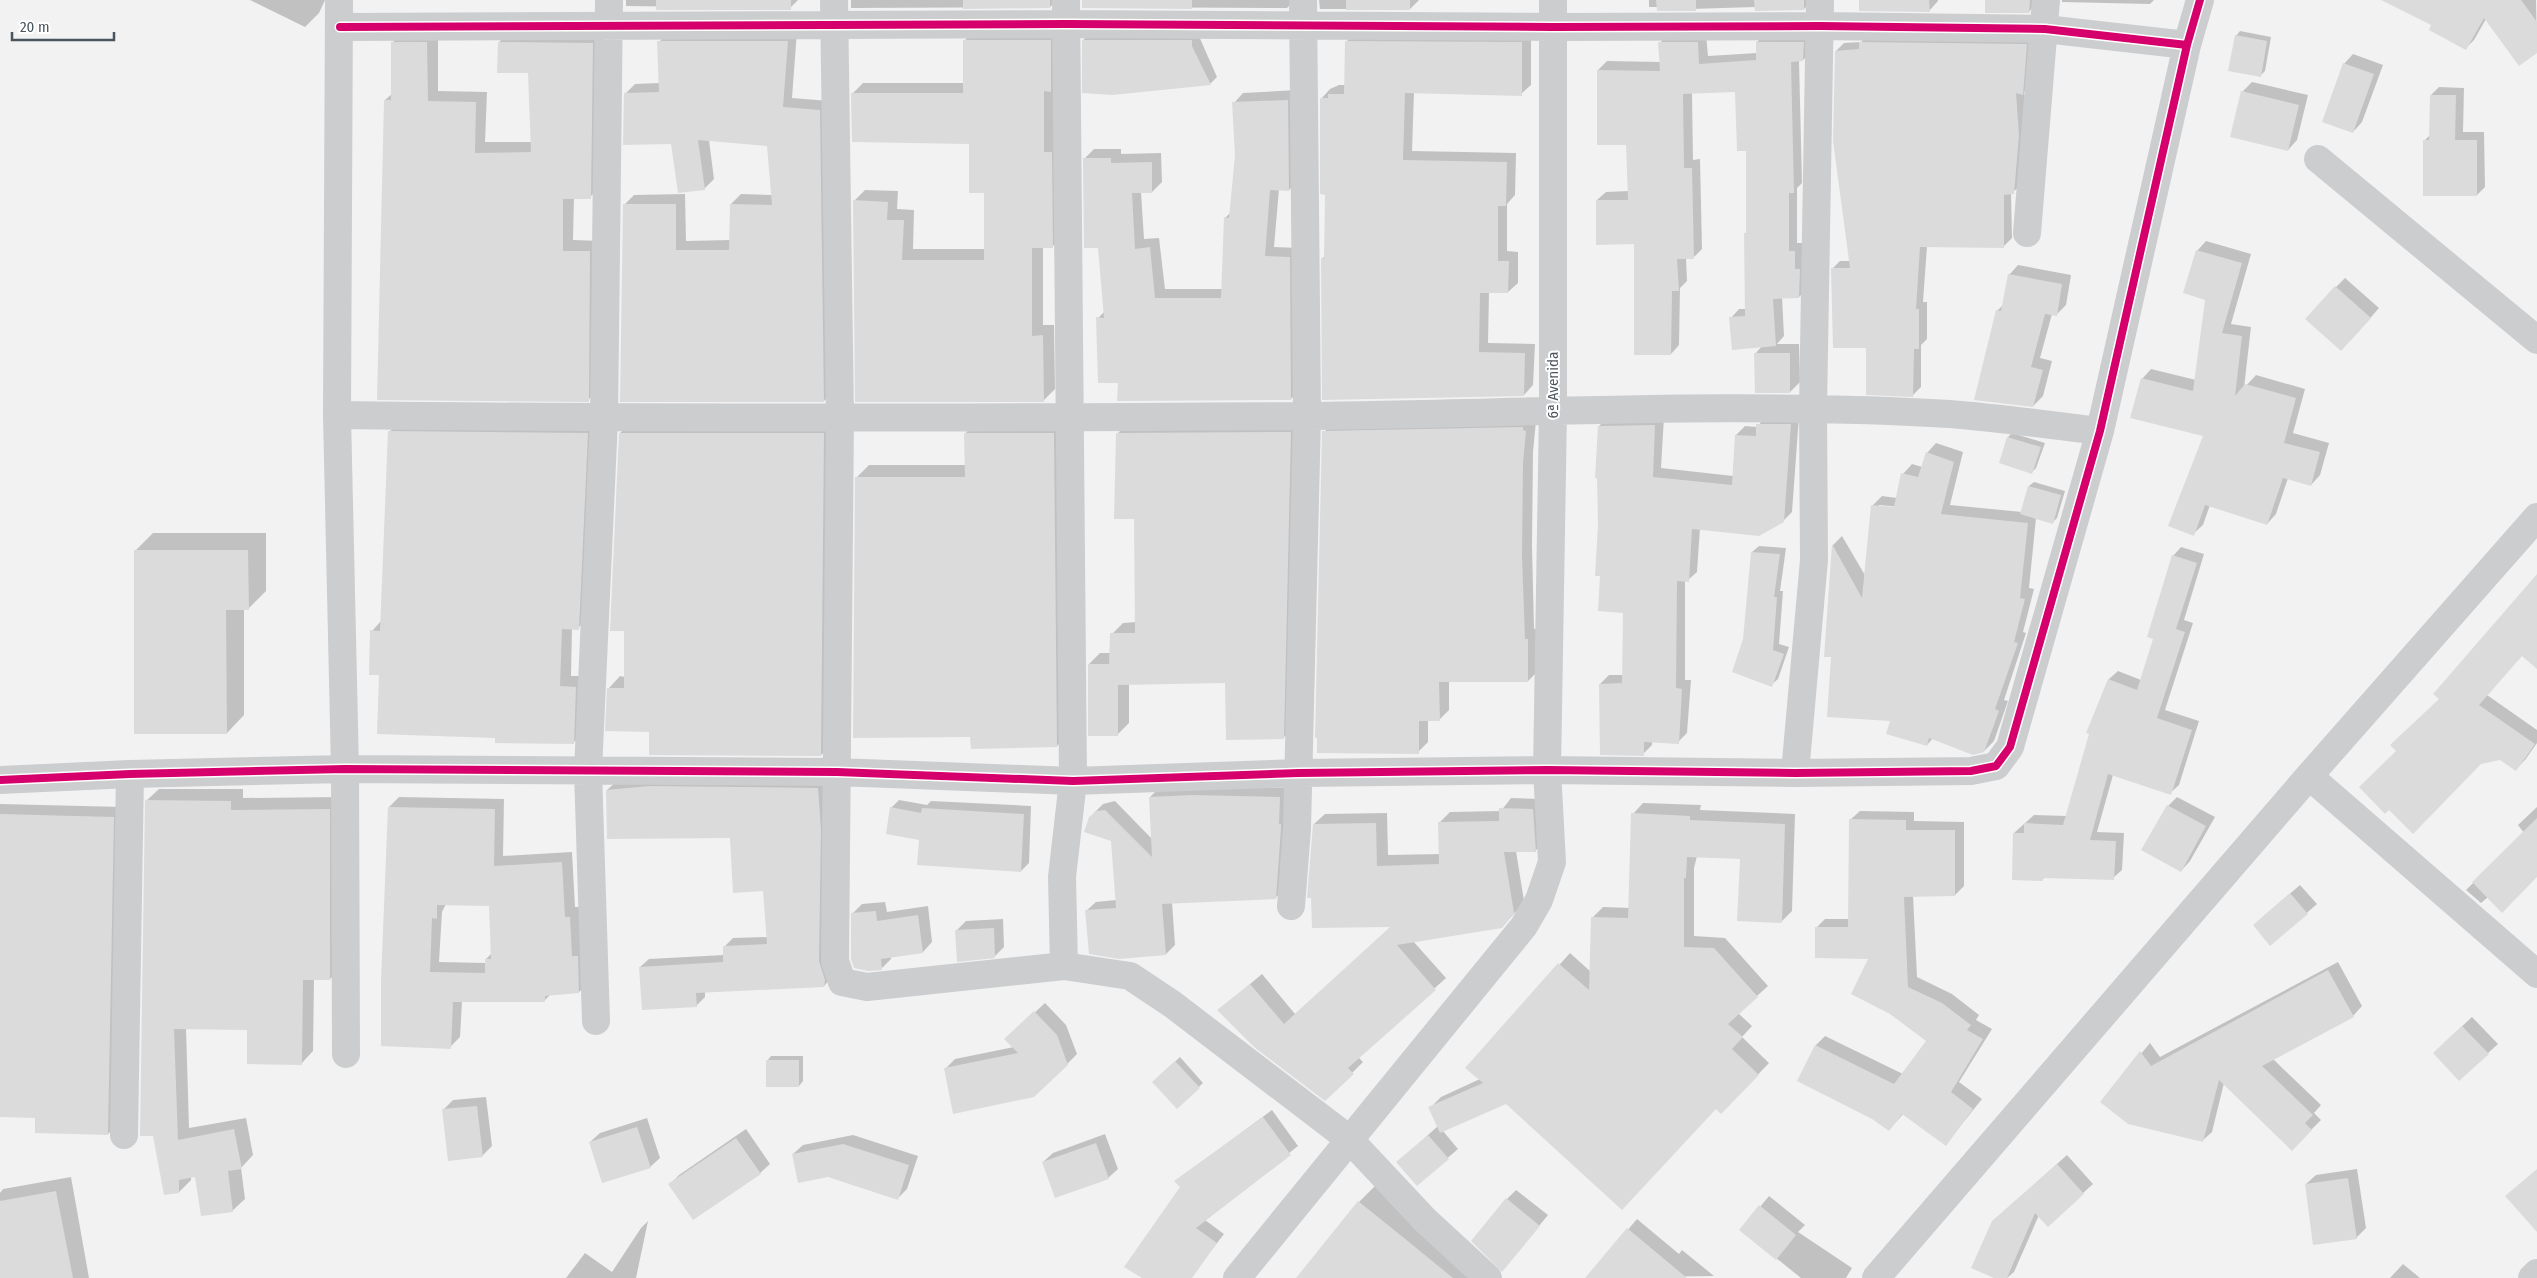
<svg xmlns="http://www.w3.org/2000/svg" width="2537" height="1278" font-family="'Fira Sans Condensed',sans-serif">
  <rect width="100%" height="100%" fill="#f2f2f2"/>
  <!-- shadow -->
  <path fill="#0003" fill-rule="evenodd" d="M250,0h75l-6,13 -14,14z
    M626,0h172l-8,8 -164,-2z
    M851,0h206l-7,7 -199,1z
    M1082,0h213l-8,8 -204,-1z
    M1319,0h100l-9,9h-90z
    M1649,0h164l-9,9 -48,-2 -98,3v-3h-9z
    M1861,0h77v1l-9,10z
    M1986,0h52l-9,12z
    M2062,0h92l-4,4 -88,-2z
    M2384,0h152l1,51 -51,-32 -12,21 -8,8 -33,-23z
    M976,29h85l2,207 -11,11h-9v78h11l1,64 -11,11 -187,1 -3,-200 11,-11 33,1 -1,18 17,1 -1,39h72l1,-57 -15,-49 -119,-49 11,-11h101v-42z
    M797,31l-5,67 37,3 5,290 -10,10 -200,-196 10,-10 51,-1 1,47 44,-1 1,-36 10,-10 31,1 -4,-51 -59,-4 5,39 -10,10 -32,-46 -47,-49 10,-10 25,-1 -1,-41 10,-10z
    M2240,31l31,6 -6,34 -4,4 -25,-39z
    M403,32h35v59l49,1 -2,50h47l-3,-70 -30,-30 11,-10 93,1 -2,153 -11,11h-16l-1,43 28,1 -2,148 -11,11 -203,-300 8,-7 -1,-50z
    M1356,32l175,1v52l-10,9 -107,-2 -2,59 104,2 -1,42 -8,9v47l11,1v31l-10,9h-19l-1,51 47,1 -2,41 -9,10 -202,-136 3,-3 1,-63 -5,-94 9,-10 9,-4h6l1,-43z
    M1812,33v18l-9,9h-4l3,123 -5,5v55h6l5,45 -9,9h-17l2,39 -7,8h22l1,38 -10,10 -35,-38 7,-8 -31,-28 8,-9h7l1,-159 -11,-59 -44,2 1,67 7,-1 2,90 -9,9h-7l1,23 -7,7 -1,57 -8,9 -36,-111 -38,-43 9,-8 23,-1 -2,-47 -29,-74 9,-9 54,1 -1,-19 8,-9h38l2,22 49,-3v-11l9,-8z
    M1090,34h108l19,43 -6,6 -99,10 -29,-53z
    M1869,35l165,2 -4,49 -6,6 3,34 -5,59 -11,8 1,45 -8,8h-77l-4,56h4v37l-6,6v42l-8,8 -45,-48 -36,-78 8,-8h10l-14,-210 8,-8 17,-1z
    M2353,54l30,11 -21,57 -9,10 -9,-68z
    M2252,82l56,13 -11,45 -9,10 -45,-59z
    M2439,87l25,1 -1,44h21l1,55 -8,8 -53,-54 6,-6 1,-40z
    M1298,90v90l-9,10 -10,-1 -5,58 25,1 1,141 -9,10 -172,-18 -21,-63 7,-7 -6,-64 -15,-88 10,-10h27v5l40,-1 1,29 -10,10h-11l3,47 15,-1 6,51h57l3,-71 6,-6 5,-57 -2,-52 9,-10z
    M2206,241l45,13 -20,70 20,3 -7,61 12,-13 49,14 -12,44 36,10 -9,32 -9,10 -23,-7 -12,36 -9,10 -57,-19 -7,20 -10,9 11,-99 -62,-56 9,-10 45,11 10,-81 -9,-48z
    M2018,265l53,10 -5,30 -10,10 -4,-1 -12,44 12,3 -9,35 -10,10 -36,-95 7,-7 5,-29z
    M2345,278l34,30 -28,32 -15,-53z
    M1766,416h33l-7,96 -9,9 -83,7 -3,44 -9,8h-3v100h6l-4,53 -9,9 -26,-1v4l-9,9 -43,-70 9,-9h14l1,-63 -23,-37 -2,-149 9,-9h56l-3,51 72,8 3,-41 9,-9 12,1z
    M401,421l197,1 -9,195 -11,11h-6l-1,48h16l-3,56 -11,11 -76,-6 -117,-63 -8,-43 10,-11 7,-188z
    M977,421h89l3,312 -12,13 -201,-268 13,-13h97l-1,-31z
    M1301,421l-7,306 -11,11 -57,-57 -97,2v40l-11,11 -29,-70 11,-11h11l1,-19 11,-11 13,-1v-104l-18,-85 11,-11z
    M1536,421l-3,31 -1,93 2,84h4v42l-10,10h-79v29l-10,10h-11v22l-10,10 -94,-320 10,-10z
    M632,422h203l-2,321 -12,12 -171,-24 -41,-43 11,-12 5,1 -5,-244z
    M2012,433l33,10 -9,25 -4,4 -24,-35z
    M1936,443l27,9 -13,53 72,7 7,-26 5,-4 31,9 -8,27 -4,4 -17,-4 -7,70 5,1 -11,43 3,1 -22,67 4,1 -14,40 -10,10 -51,-13 -6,7 -35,-25 -60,-64h-6l7,-111 9,-9 24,41 6,-71 10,-10 15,2 6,-24 9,-10 10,3 5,-14zM1879,505l21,2v2l-21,-2z
    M153,533h113v58l-18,18h-4v106l-17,18 -92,-182z
    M1759,546l27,2 -6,43h3l-4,53 10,3 -11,32 -7,6 -27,-46 8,-87z
    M2181,547l23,7 -20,66 9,3 -28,87 34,11 -20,64 -9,8 -57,-18 -16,57 27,1 -2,37 -9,8 -67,-2 -4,4 -28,-47 20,-18 33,1 23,-83 -2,-1 21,-53 9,-8 23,9 14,-42 18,-82z
    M2537,583v82l-15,-10 -35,40 50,35v13l-12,17 -9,9 -15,-10 -104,-8z
    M826,779l6,198 -8,9 -119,5v6l-9,9 -56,-39 9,-8 75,-4v-8l9,-9 34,-1 -3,-47 -33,-53 -124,-47 9,-8z
    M1202,786l87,2 -4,101 -10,9 -103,4 3,43 -9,9 -80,-43 10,-9 20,-2 -3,-60 -20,-26 10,-10 12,-3 37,38 -2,-42 9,-9z
    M159,789h84v9l98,-1 1,170 -12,12h-16l-1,72 -12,13 -53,-35 -62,-1 3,100 57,-10 7,37 -12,13 4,31 -13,12 -36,-35 -5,1v3l-12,12 -33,-391z
    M399,797l105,2 -1,57 69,-4 3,55h5l9,75 -10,10 -28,2 -7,7h-82l-2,36 -10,10 -68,-67 7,-173zM446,904h44l2,49 -6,6v4l-47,-1 3,-50z
    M2177,797l38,20 -25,44 -9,10 -13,-65z
    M1511,798l33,1 2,41 -11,11h-19l8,50 -2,4 -20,22 -89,14 33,37 -88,79 5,5 -38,38 -106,-90 43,-36 33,40 98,-88 -79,-102 11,-10 62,-1 1,42 52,-1 -1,-31 11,-11 51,-1z
    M899,800l28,5 4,-4 100,5 -2,57 -8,8 -100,-32 -30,-31z
    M1643,803l58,2 -1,5 95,4 -3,97 -10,10 -41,-63 -44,-2 -3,12v68l31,2 43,48 -30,27 14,13 -10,11 27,26 -48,50 -5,-5 -210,-6 -63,29 15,18 -41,35 -19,-22 40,-36 -8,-18 11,-11 39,-18 -13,-11 103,-115 21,19 1,-54 11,-11 27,1 3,-94z
    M0,804l124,3 -5,316 -11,11 -71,-18 -37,-1z
    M2537,807v49l-56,47 -15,-13 58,-57 -6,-8z
    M1860,811l54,1v9l50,1v64l-9,9h-42l4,82 35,17 27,21 -3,5 16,9 -33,53 23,17 -36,45 -42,-31 -15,17 -16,-12 -75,-37 18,-36 9,-9 78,38 25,-34 -58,-82 -54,-30 9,-9h24l1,-99z
    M2300,885l17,19 -46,40 -7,-28z
    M885,902l2,10 41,-6 4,36 -9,10 -32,4v3l-9,9 -30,-54 10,-10z
    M1003,919l1,28 -9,9 -38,-26 9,-9z
    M2338,962l24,44 -9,10 -80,43 48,46 -7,8 7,7 -29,29 -68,-66 -12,49 -10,9 -101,-39 49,-59 10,14z
    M1045,1003l21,22 11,29 -10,10 -122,5 10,-10 59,-12 2,-17z
    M2472,1017l26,27 -10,9 -44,-10z
    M771,1056h32v25l-4,5 -32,-25z
    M1180,1057l23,26 -26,24 -19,-30z
    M486,1097l6,49 -10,10 -39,-46 10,-10z
    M1272,1110l26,36 -93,74 19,14 -33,43 -47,1 38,-91 -6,-6z
    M647,1118l13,40 -10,9 -60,-25 10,-9z
    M746,1129l24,35 -10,9 -90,11 9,-9z
    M1105,1134l13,35 -10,9 -65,-16 10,-9z
    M853,1135l65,21 -11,33 -9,9 -70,-22 -35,-22 10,-9z
    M2067,1155l26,29 -10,9 -44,22 -25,57 -7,6h-10l6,-66z
    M2357,1169l9,59 -10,10 -50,-54 10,-9z
    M71,1177l18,101h-86l-3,-15v-70l3,-4z
    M1375,1186l114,92h-192l62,-76z
    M1516,1190l32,25 -46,56 5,-72z
    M1769,1196l36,29 -7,7 54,36 -6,10h-45l-60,-48z
    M1637,1219l42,35 3,-4 32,26 -127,2z
    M648,1221l-12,57h-70l19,-25 27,19 29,-44z
    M2403,1264l17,14h-30z"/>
  <!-- building -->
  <path fill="#dbdbdc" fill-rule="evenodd" d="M656,0h135v10h-135z
    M963,0h87v8l-87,1z
    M1082,0h110v9l-110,-1z
    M1346,0h64v10h-64z
    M1656,0h40v11h-39z
    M1754,0h50v10l-49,1z
    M1859,0h70l1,12 -71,-1z
    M1985,0h45l-1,13h-44z
    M2381,0h140l16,22v31l-18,13 -35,-48 -18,32 -37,-20 2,-5z
    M2235,35l32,6 -6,36 -33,-6z
    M963,40h88v52l-7,-1v61h8l1,96h-21v88l11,-1 1,67h-189l-2,-202 35,2 -1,18h17l-2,40h82v-67h-15v-49l-117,-2 -1,-49h112z
    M1082,40h110v6l19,39 -99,10 -30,-2z
    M657,41h131l-5,66 37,3 4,292h-204l3,-198h53v46h53l1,-46 42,1 -5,-59 -69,-6 7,50 -27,3 -7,-49 -48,1 1,-52 35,-1z
    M1345,41l177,1v54l-117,-3 -2,67 104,2 -1,44h-8v55h11l-1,32h-28l-1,59 46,1 -1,43 -202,4 -1,-142 3,1 1,-64 -5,-1v-96h8v-4h16z
    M391,42h36l1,59 48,1 -1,51 56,-1 -3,-79h-31l1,-31 95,1 -2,156h-28v52h27l-1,151 -212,-2 7,-300h7z
    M1658,42h40l1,22 57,-4v-18h48l-1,19 -12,1 3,131h-5v58h6v18h5l-1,29 -26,1 3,47 -44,4 -3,-33 16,-1 -1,-83h2v-82h-9l-2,-59 -52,2 1,74h8l2,91h-17l2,32h-7l-1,64h-37v-111l-38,1v-45h32l-2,-55h-29v-75l63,1z
    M1859,42l168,2 -4,51 -7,-2 3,42 -5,59 -10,1v53l-84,-1 -4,62h3v40h-5l-1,48 -47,-2v-47h-33l-2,-80h19l-17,-127 2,-90 24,-2z
    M2343,63l31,11 -21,59 -31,-11z
    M2241,91l58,14 -11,46 -58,-14z
    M2430,95h26l-1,45h22v56h-54v-56h6z
    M1288,100l1,91 -19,-1 -5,66 25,1 1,143 -174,1 1,-18h-20l-2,-66 8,1 -6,-70h-14l-1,-90h28v5l41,-1v31h-20l3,56 15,-2 5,51h66l3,-81 5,1 6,-63 -3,-53z
    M2196,250l46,13 -20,70 20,3 -7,60 10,-12 51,14 -12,45 36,9 -9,34 -28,-8 -16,47 -62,-20 -11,31 -26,-10 35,-90 -73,-18 11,-40 52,13 12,-91 -22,-7z
    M2008,274l54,10 -5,32 -12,-2 -14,53 12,3 -10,37 -59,-7 22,-90 5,1z
    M2335,286l36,32 -30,33 -36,-32z
    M1754,353h36v40h-35z
    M1756,424h35l-7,98 -25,14 -67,-7 -3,53 -12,-1 -1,107 6,1 -3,55 -35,-2v14l-44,-1 -1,-71 23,-1 1,-70 -25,-2 2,-35h-5l3,-51 -1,-47h-2l3,-52 57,-1 -2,52 79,8 3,-50 21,1z
    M1523,427v3l3,1 -3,32 -1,93 3,83h3v43h-89l1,39h-21v33l-102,-1v-15h-2l7,-307z
    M388,431l200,2 -9,197 -17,-1 -2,57 16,1 -2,57 -79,-1v-5l-118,-4 2,-59h-10l1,-45 10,1z
    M1291,432l-7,307 -58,1 -1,-57 -107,2v51h-30v-72h21l1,-31h25l-1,-114h-20l2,-86z
    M619,433h205l-3,323 -172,-1v-23l-44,-1 2,-43h17v-57h-14z
    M964,433h90l3,314 -86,2 -1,-12 -117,1 2,-261h110z
    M2007,437l34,10 -9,27 -33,-11z
    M1926,452l28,10 -13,52 87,9 -8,75 5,1 -11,43 4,1 -23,66 4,2 -15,41 -11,3 -44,-17 -2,8 -41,-12 4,-13 -63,-4 4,-60h-7l8,-113 30,54 9,-93 23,2 7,-34 17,4z
    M2028,486l33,9 -8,29 -33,-10z
    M134,550h114l1,60h-23l1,124h-93z
    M1751,552l29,2 -6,43h3l-4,53 11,4 -12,33 -40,-15 11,-33z
    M2172,555l25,8 -21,66 9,3 -28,86 35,12 -21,65 -63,-21 -18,66 26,1 -2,39 -71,-2v3l-31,-1 1,-47h11v-10l39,2 26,-91 -3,-1 22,-54 29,11 16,-51 -6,-2z
    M2537,574v95l-15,-13 -43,49 56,39 -19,27 -16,-11 -19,4 -68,70 -24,-24 -4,4 -26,-27 37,-36 -6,-6 49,-46 -6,-5z
    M650,786l168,2 3,42 -2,131 6,19 -1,7 -128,6 1,14 -55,3 -3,-43 84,-5v-16l44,-2 -4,-53 -30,2 -3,-55 -123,1 -1,-49z
    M1192,795l88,2 -1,27h2v4l-5,71 -114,5 4,51 -47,4 -30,-5 -4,-44 31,-2 -5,-67 -27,-9 5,-15 8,-6 8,-1 47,47 -3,-60z
    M145,800l86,1v9l99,-1v171h-27l-1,85 -55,-1v-34l-73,-1 4,111 56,-11 8,40 -14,2 5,41 -32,4 -6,-39 -16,3v13l-15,2 -11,-59h-13z
    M2167,805l39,21 -25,46 -40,-22z
    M388,807l107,2 -1,57 68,-4 3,55h5l2,39h6l1,37 -34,3v6h-92l-2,47 -70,-3v-66zM437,905l52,1 2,53h-6v14l-55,-1 2,-54 5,1z
    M890,807l31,6 1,-5 102,6 -3,58 -104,-7 2,-25 -33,-6z
    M1499,808l34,1 3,43h-32l10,61 -3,4 -9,11 -105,17 39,45 -88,78 6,6 -29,27 -71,-54 -37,-37 33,-26 34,40 106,-97 -78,1 -1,-30h-4l6,-74 63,-1 1,43 62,-2 -1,-42 61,-1z
    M1631,813l59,3v4l95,4 -3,99 -45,-2 3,-62 -53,-2 -1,21h-2v69l30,1 44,49 -30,27 15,13 -11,12 27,26 -38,39 -5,-5 -94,101 -116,-106 -66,29 -12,-26 55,-24 -18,-15 93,-105 31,27 2,-73 37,1z
    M0,814l114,3 -6,318 -73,-2v-15l-35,-1z
    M2537,818v59l-35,36 -30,-31z
    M1849,819l57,1v10h49v66l-51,1 4,90 34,16 29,22 -4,5 16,9 -32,53 22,17 -27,37 -44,-32 -13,17 -17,-12 -75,-38 18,-36 79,39 32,-43 -36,-27 -39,-20 17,-35 -53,-1v-31h33z
    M2290,893l18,21 -38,32 -17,-21z
    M876,911l1,10 41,-6 5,38 -42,6 1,11 -14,1 -14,-3 -3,-9v-46z
    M994,928l1,30 -38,4 -2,-32z
    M2328,970l26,47 -92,49 51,49 -8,8 7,7 -20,21 -73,-71 -16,62 -75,-18 -28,-22 40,-51 11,15z
    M1034,1011l23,24 11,30 -34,32 -81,17 -9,-46 74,-15 -14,-14z
    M2462,1026l27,28 -30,27 -26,-28z
    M766,1060h33v27h-33z
    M1175,1061l25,27 -23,21 -25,-27z
    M477,1106l6,51 -35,4 -6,-52z
    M1263,1117l28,38 -95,73 21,15 -25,35h-50l-18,-11 56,-80 -6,-6z
    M637,1127l14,41 -49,15 -13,-41z
    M1428,1135l21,24 -32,27 -21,-24z
    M736,1138l25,36 -68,46 -25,-36z
    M1096,1143l13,36 -54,19 -13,-36z
    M843,1144l66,21 -11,35 -70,-23 -30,6 -6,-29z
    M2057,1164l27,30 -36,33 -13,-14 -28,65h-13l-23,-10 21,-47z
    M2537,1169v63l-32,-36z
    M2348,1178l9,61 -44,6 -8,-61z
    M56,1191l17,87h-73v-77z
    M1506,1198l34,28 -38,46 -31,-31z
    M1358,1201l46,37 49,40h-157z
    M1759,1205l37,30 -20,25 -37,-30z
    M1627,1228l60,50h-102z"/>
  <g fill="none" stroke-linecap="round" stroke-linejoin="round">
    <!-- minor -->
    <path stroke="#cccdcf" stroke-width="28" d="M339,0l-2,415 8,354 1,285
      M834,0l6,417 -5,544 7,21 25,5 197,-21 66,10 42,28 177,135 76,81 63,58
      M340,27l727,-3 486,3 267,-1 225,3 142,16
      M2318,159l219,181
      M2027,233l19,-233
      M337,415c322,4 644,3 966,1 216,-2 432,-15 647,-2 50,4 100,11 150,17
      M1795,773l19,-213 -1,-151 7,-409
      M2309,776l228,198
      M0,780l130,-6 215,-5 492,3 236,9 226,-8 248,-3 248,3 176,-2 25,-5 14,-19 90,-316 87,-386 13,-45
      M1291,906l6,-77 10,-413 -4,-416
      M1064,966l-2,-89 11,-96 -7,-781
      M596,1021l-8,-250 16,-352 5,-419
      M124,1135l6,-361
      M1237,1278l287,-352 15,-26 13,-38 -5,-92 6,-360v-410
      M1876,1278l433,-502 228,-259
      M2532,1278l5,-5"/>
    <!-- cycleway casing -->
    <g stroke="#fff" stroke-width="11">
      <path id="cycleway" d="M340,27l727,-3 486,3 267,-1 225,3 142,16
        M0,780l130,-6 215,-5 492,3 236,9 226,-8 248,-3 248,3 176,-2 25,-5 14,-19 90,-316 87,-386 13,-45"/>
    </g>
    <!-- cycleway -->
    <use href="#cycleway" stroke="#d6006c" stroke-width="8"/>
  </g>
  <g text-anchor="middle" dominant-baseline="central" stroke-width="4" stroke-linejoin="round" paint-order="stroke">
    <!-- street labels -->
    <g font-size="15" fill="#4a545d" stroke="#fff">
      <text transform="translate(1553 385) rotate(-90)">6ª Avenida</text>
    </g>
  </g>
  <!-- scale -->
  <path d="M12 32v8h102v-8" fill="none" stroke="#4a545d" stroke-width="2.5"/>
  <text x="20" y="32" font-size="15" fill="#4a545d" stroke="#ffffff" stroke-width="4" paint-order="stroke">20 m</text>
</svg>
